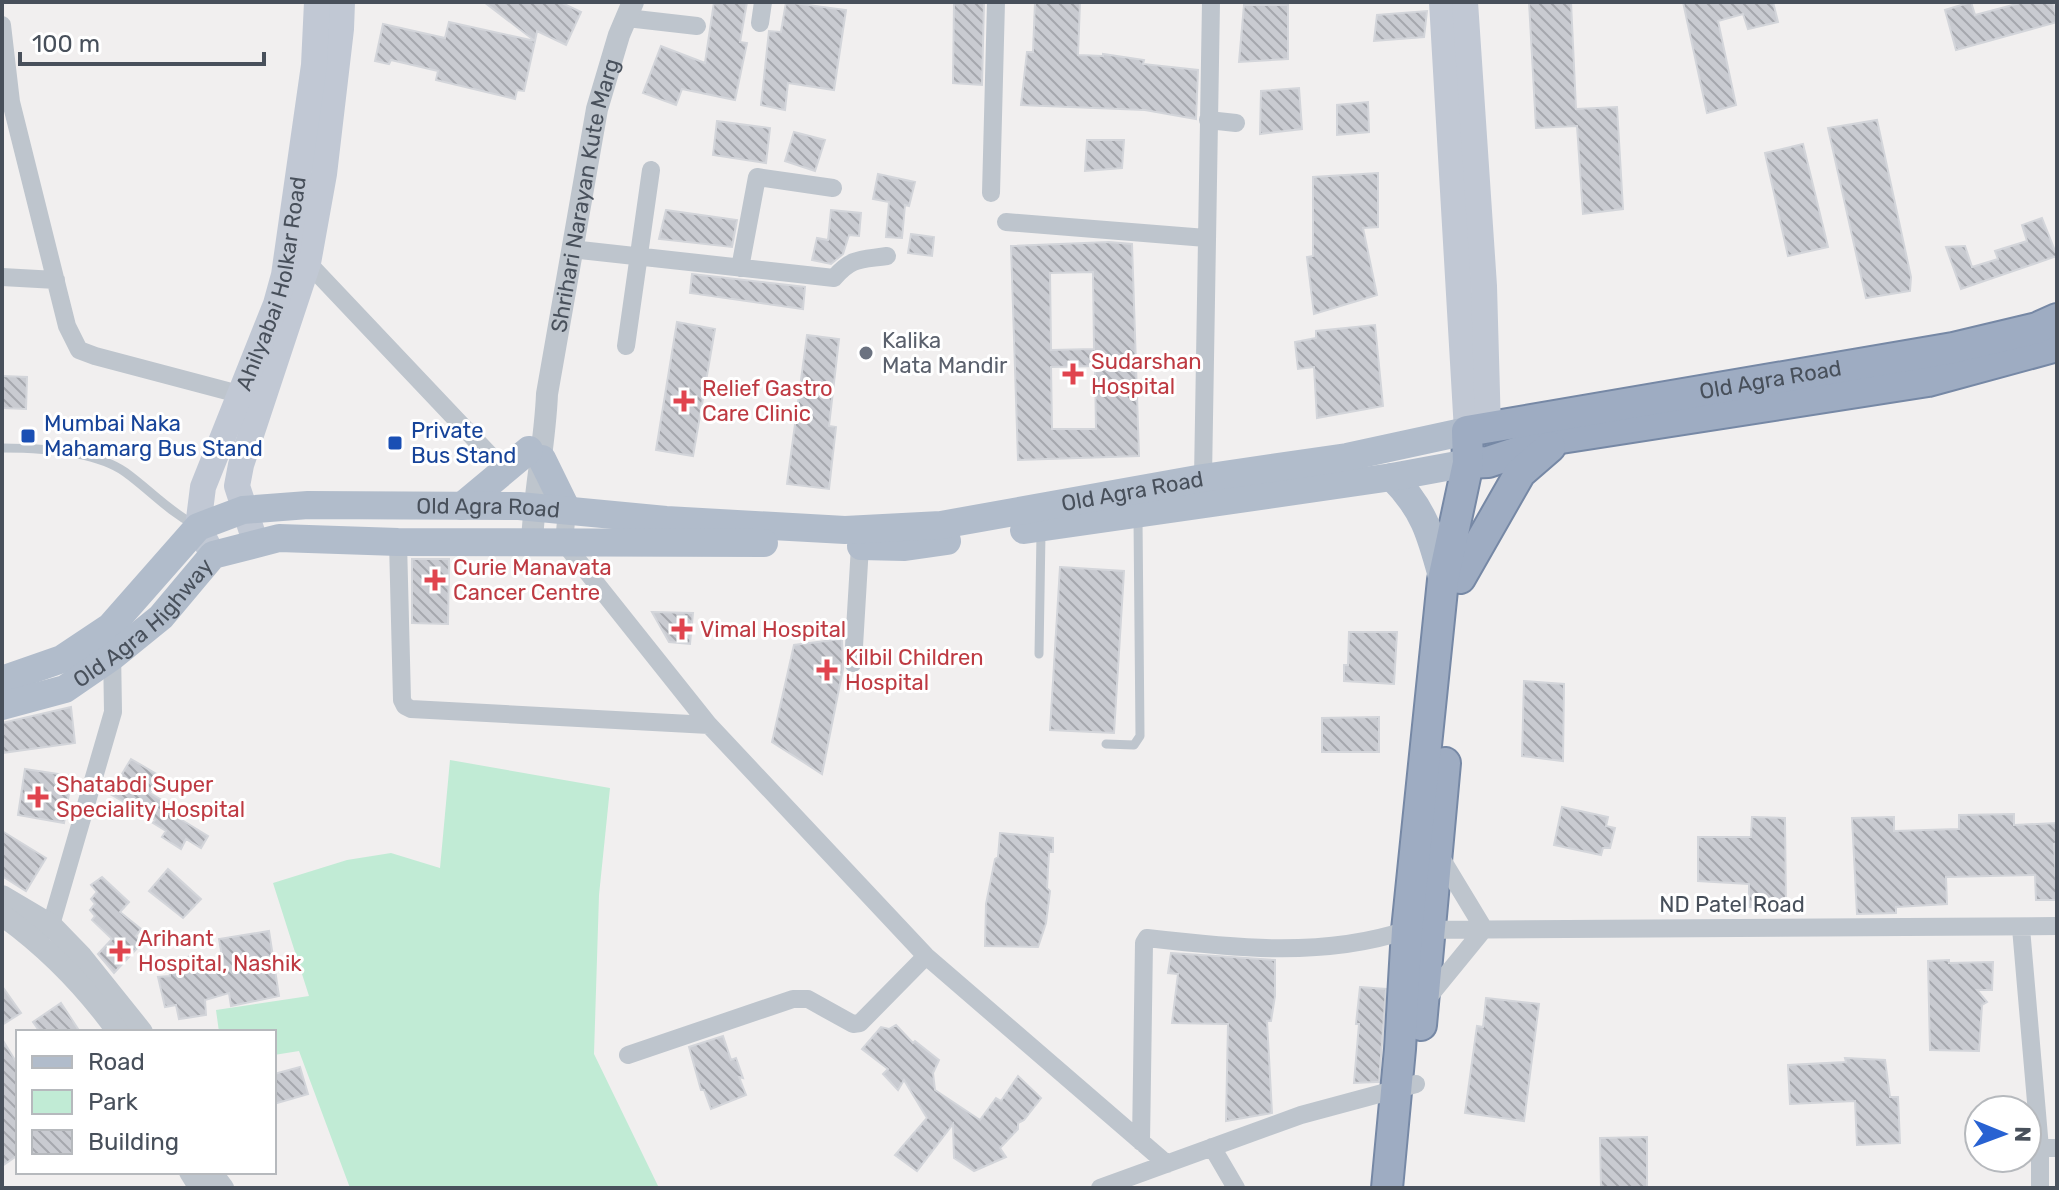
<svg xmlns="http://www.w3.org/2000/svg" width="2059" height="1190" font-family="Rubik,sans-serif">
  <defs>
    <pattern id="building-back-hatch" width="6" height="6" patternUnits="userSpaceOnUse" patternTransform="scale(2)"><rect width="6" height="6" fill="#c9cbd1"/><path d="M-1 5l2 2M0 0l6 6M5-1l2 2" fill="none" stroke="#a5a7ad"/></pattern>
  </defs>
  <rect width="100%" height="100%" fill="#f1efef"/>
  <!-- green -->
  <path fill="#c1ebd5" d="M450,760l160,28 -11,107 -5,159 65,134h-309l-51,-137 -25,4v-23h-55l-3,-22 93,-14 -36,-113 74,-23 44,-7 49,15z"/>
  <!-- building -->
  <path fill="url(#building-back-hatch)" stroke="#d3d5da" stroke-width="2" fill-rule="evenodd" d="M484,2h76l21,10 -15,33 -29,-14 -2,10z
    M714,2h33l-7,40 7,1 -12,57 -53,-11 -6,16 -33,-12 18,-47 44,17z
    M786,2l60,8 -12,80 -46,-7 -3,27 -24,-5 8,-74 12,1z
    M954,2h30l-2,83 -29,-2z
    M1035,2h45l-2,53 25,1v-2l41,6 -1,4 55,6 -2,49 -51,-9 -124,-5 6,-53h6z
    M1529,2h42l5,107 41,-2 6,102 -40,5 -6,-88 -41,2z
    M1683,2h90l5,20 -30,7 -5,-15 -25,7 18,84 -29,8z
    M1971,2l4,13 49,-13h29l4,20 -101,28 -11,-40z
    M1244,5h44v54l-49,3z
    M1427,11l-3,26 -50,4 3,-26z
    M449,22l86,19 -11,50 -7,-1 -2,9 -79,-19 2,-9 -47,-11 -2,4 -14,-3 8,-37 62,14z
    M1299,88l3,41 -42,5 1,-43z
    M1368,102l1,30 -32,3v-30z
    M1877,120l34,157 -1,14 -44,7 -38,-170z
    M717,121l53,7 -4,35 -53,-8z
    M794,132l31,8 -10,31 -30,-10z
    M1087,140h37l-2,28 -37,3z
    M1803,144l25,103 -40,9 -23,-103z
    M1378,173v54l-15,1 14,67 -63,19 -7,-57 6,-1v-79z
    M878,174l37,8 -6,24 -4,-1 -3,33 -16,-1 3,-35 -16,-3z
    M666,210l71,10 -5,27 -73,-8z
    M831,210l30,3 -2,23 -10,-1 -6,19 -12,10 -19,-4 5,-22 11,2z
    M2042,218l15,38 -96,33 -15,-42 19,-1 7,21 26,-8 -3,-8 32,-10 -5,-16z
    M911,234l23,3 -2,19 -24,-3z
    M1109,242l23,2 7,212 -121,4 -7,-214zM1093,272l1,77 -43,1 -1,-77zM1095,366l1,63h-44l-1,-62z
    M692,274l113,13 -2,22 -113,-16z
    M677,322l38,7 -22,127 -37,-6z
    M1375,325l8,81 -66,12 -3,-51 -16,2 -3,-27 21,-4v-7z
    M807,335l32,4 -10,87 7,1 -7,62 -42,-5z
    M2,376l25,1 -1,32 -24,-1z
    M412,559h37l-1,65 -36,-1z
    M1060,567l64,4 -10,162 -64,-3z
    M652,612l41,1 -3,31 -21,-2z
    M1349,632h48l-3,52 -50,-3v-16h4z
    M842,639l1,30 -21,105 -50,-32 22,-97z
    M1524,681l40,3 -1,77 -41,-5z
    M71,707l4,36 -73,10v-30z
    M1379,717v35h-57v-34z
    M131,759l29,17 -10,17 30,18 -3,6 31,19 -7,12 -15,-9 -5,10 -19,-12 4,-6 -13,-8 2,-3 -45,-26z
    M25,769l47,7 -8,47 -46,-8z
    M1562,807l46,10 -2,9 9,2 -5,20h-7l-2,7 -47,-10z
    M2014,814v11l43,-2v20l-3,1 3,56h-21l-1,-25 -89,2 1,27 -51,3v6l-39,1 -5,-96 42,-1v14l65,-2v-14z
    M1752,817l33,1 1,92 -37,-3v-23l-51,-3v-44h53z
    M2,831l44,27 -20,33 -24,-15z
    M1000,833l53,5v14h-4l-2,36 3,3 -4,32 -8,24 -53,-1 1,-42 9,-45 3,-2z
    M168,869l33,30 -18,19 -34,-27z
    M102,877l27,25 -9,10 21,17 -5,7 6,7 -28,30 -16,-19 14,-15 -20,-19 3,-4 -5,-6 5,-6 -4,-5 6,-7 -6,-7z
    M269,931l10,65 -48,10 -2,-13 -24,7 1,15 -27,4 -3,-14 -11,2 -7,-30 12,-1 -2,-15 29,-6 3,15 24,-2 -5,-29z
    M1171,953l104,7v36l-4,25h-4l5,92 -46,8 2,-97 -56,-1 6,-49 -10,-1z
    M1949,960v3l44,-1 -1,28h-15l10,12 -5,3 -3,46 -49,-1 -2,-89z
    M2,986l19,27 -19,12z
    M1360,987l26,2 -7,93h-3l-22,1 5,-59h-3z
    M1486,998l53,6 -15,117 -59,-8 12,-87 6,1z
    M61,1003l19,29h-40l-7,-10z
    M896,1025l17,18 2,-2 24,19 -6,13 2,17 45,30 16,-22 5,3 17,-25 23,22 -17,22 -6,3v6l-18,19 6,9 -32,14 -20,-13 -1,-34 -36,47 -22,-16 32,-37 -23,-38 -6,10 -15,-16 5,-5 -26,-20 19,-22 8,2z
    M723,1036l8,24 5,-2 7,20 -4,-1 7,18 -35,14 -7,-19h-3l-12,-43z
    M2,1039l16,26v90l-16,11z
    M1845,1058l40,2 5,37h8l2,46 -43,2 -2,-44 -65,3 -2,-39 58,-3z
    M300,1067l8,27 -34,10v-30z
    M1647,1137v51h-46l-1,-50z"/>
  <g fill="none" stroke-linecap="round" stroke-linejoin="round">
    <!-- trunk casing -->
    <g stroke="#7688a5" stroke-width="34">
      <g id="trunk">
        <path d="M1468,463l20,-1 73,-24 367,-57 129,-35"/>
        <path d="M1460,578l60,-105 30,-26"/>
        <path d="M1421,1025l24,-262"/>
        <path id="s5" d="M1387,1188l13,-139 7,-119 36,-350 25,-117 -1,-32 486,-83 84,-20 20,-9"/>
      </g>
    </g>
    <!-- service -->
    <path stroke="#bec5cd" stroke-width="9" d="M2,448c35,0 93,3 123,24 25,18 42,38 70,53
      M1039,654l2,-121
      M1106,744l28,1 6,-9 -2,-217"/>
    <!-- minor -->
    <path stroke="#bec5cd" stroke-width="18" d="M627,18l70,8
      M760,23l3,-21
      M2,25l9,77 56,224 12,24 16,6 155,41
      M1208,120l28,3
      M991,193l5,-191
      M1006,222l200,16
      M571,249l263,29c18,-21 27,-18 53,-22
      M308,263l197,208
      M740,268l17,-91 76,11
      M2,277l54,3
      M626,346l25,-176
      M1203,478l8,-476
      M567,510l-3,33 145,182 217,231 241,208
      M398,542l4,158 3,6 6,3 298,16
      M853,663l7,-117
      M2021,928l19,220h17
      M44,932l7,-7 62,-213 -1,-63
      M1426,1000l58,-71 -46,-76
      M628,1055l165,-56h15l45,25 7,-1 66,-67
      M1141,1142l3,-199 3,-5c86,10 177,20 260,-8l650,-4
      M1212,1147l24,41
      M2040,1148v40
      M1100,1188l201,-73 115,-31"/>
    <!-- tertiary -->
    <g stroke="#bec5cd" stroke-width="22">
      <path id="s1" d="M532,543c2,-51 13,-99 15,-149l50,-285 22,-74 14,-33"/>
      <path d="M2,896l49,29 31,32 60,75"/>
      <path d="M2,915c46,33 83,71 116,117"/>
      <path d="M190,1172l10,16"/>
      <path d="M211,1172l12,16"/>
    </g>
    <!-- secondary -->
    <g stroke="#c1c8d4" stroke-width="26">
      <path d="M1442,2l25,429"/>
      <path d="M1465,2l19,284 4,143"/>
      <path d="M256,544l-19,-58 4,-21 67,-202 16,-89 17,-145 1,-27"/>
      <path id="s2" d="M213,555l-15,-28 5,-40 73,-183 8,-29 30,-210 3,-63"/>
    </g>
    <!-- primary -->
    <g stroke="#b1bccb" stroke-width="28">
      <path d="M542,459l25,51"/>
      <path d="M1392,477c33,33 39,59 51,103"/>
      <path d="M462,506l67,-56"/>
      <path d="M1024,530l368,-53 76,-14"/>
      <path d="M861,546l44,1 42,-6"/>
      <path id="s3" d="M2,680l60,-21 48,-32 88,-100 45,-17 65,-5 211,1 147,14 179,10 96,-5 262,-47 144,-21 120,-26"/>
      <path id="s4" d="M2,706l63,-17 48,-33 48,-39 52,-62 66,-17 119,4 366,1"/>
    </g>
    <!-- trunk -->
    <use href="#trunk" stroke="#9eacc2" stroke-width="30"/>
  </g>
  <!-- markers -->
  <circle fill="#6b7280" stroke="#fff" stroke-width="3" cx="866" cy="353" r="8"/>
  <g fill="#e0444e" stroke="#fff" stroke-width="3">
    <path d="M1069 362h8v8h8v8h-8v8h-8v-8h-8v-8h8z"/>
    <path d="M680 389h8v8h8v8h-8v8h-8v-8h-8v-8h8z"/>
    <path d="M431 568h8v8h8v8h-8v8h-8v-8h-8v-8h8z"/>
    <path d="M678 617h8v8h8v8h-8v8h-8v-8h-8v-8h8z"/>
    <path d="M823 658h8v8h8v8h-8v8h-8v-8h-8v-8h8z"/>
    <path d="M34 785h8v8h8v8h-8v8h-8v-8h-8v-8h8z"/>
    <path d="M116 939h8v8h8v8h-8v8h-8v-8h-8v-8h8z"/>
  </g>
  <g fill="#1a4fb4" stroke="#fff" stroke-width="3">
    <rect x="20" y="428" width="16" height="16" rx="4"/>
    <rect x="387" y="435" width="16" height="16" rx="4"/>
  </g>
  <g text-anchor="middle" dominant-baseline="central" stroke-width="6" stroke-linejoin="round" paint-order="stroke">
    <!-- street labels -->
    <g font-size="22" fill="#48505b" stroke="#fff">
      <text stroke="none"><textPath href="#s1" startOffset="352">Shrihari Narayan Kute Marg</textPath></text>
      <text stroke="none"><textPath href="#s2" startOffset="288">Ahilyabai Holkar Road</textPath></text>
      <text stroke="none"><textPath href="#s5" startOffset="1070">Old Agra Road</textPath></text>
      <text stroke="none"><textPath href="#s3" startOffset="1196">Old Agra Road</textPath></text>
      <text stroke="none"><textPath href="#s3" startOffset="548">Old Agra Road</textPath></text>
      <text stroke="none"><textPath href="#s4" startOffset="168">Old Agra Highway</textPath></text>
      <text x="1732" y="904">ND Patel Road</text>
    </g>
    <!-- worship labels -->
    <g font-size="22" fill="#5b616d" stroke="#fff" text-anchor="start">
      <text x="882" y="340">Kalika<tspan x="882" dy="25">Mata Mandir</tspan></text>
    </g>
    <!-- health labels -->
    <g font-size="22" fill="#be3a42" stroke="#fff" text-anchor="start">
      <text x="1091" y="361">Sudarshan<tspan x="1091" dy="25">Hospital</tspan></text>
      <text x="702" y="388">Relief Gastro<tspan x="702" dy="25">Care Clinic</tspan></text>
      <text x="453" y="567">Curie Manavata<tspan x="453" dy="25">Cancer Centre</tspan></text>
      <text x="700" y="629">Vimal Hospital</text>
      <text x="845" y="657">Kilbil Children<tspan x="845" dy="25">Hospital</tspan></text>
      <text x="56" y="784">Shatabdi Super<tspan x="56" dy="25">Speciality Hospital</tspan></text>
      <text x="138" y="938">Arihant<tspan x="138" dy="25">Hospital, Nashik</tspan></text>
    </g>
    <!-- transit labels -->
    <g font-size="22" fill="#164399" stroke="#fff" text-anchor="start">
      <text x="44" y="423">Mumbai Naka<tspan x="44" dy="25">Mahamarg Bus Stand</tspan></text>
      <text x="411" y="430">Private<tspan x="411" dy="25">Bus Stand</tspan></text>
    </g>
  </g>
  <!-- border -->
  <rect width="2059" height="1190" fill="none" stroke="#48505b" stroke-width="8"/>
  <!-- legend -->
  <rect x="16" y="1030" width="260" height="144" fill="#ffffff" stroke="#b6b9bd" stroke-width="2"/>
  <rect x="32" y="1056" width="40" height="12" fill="#b1bccb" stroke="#b6b9bd" stroke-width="2"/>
  <text x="88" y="1070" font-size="24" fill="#48505b">Road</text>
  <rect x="32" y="1090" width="40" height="24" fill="#c1ebd5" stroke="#b6b9bd" stroke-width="2"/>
  <text x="88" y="1110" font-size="24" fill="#48505b">Park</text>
  <rect x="32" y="1130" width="40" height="24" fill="url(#building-back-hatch)" stroke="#b6b9bd" stroke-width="2"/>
  <text x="88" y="1150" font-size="24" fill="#48505b">Building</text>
  <!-- north arrow -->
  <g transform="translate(2003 1134) rotate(91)"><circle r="38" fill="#ffffff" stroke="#b6b9bd" stroke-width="2"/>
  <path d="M0-6L14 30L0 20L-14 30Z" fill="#2862d2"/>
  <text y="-12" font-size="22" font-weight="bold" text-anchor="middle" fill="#48505b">N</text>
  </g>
  <!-- scale -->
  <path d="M20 52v12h244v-12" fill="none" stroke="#48505b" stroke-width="4"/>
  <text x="32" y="52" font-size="24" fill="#48505b" stroke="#ffffff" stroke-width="6" paint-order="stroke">100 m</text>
</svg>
